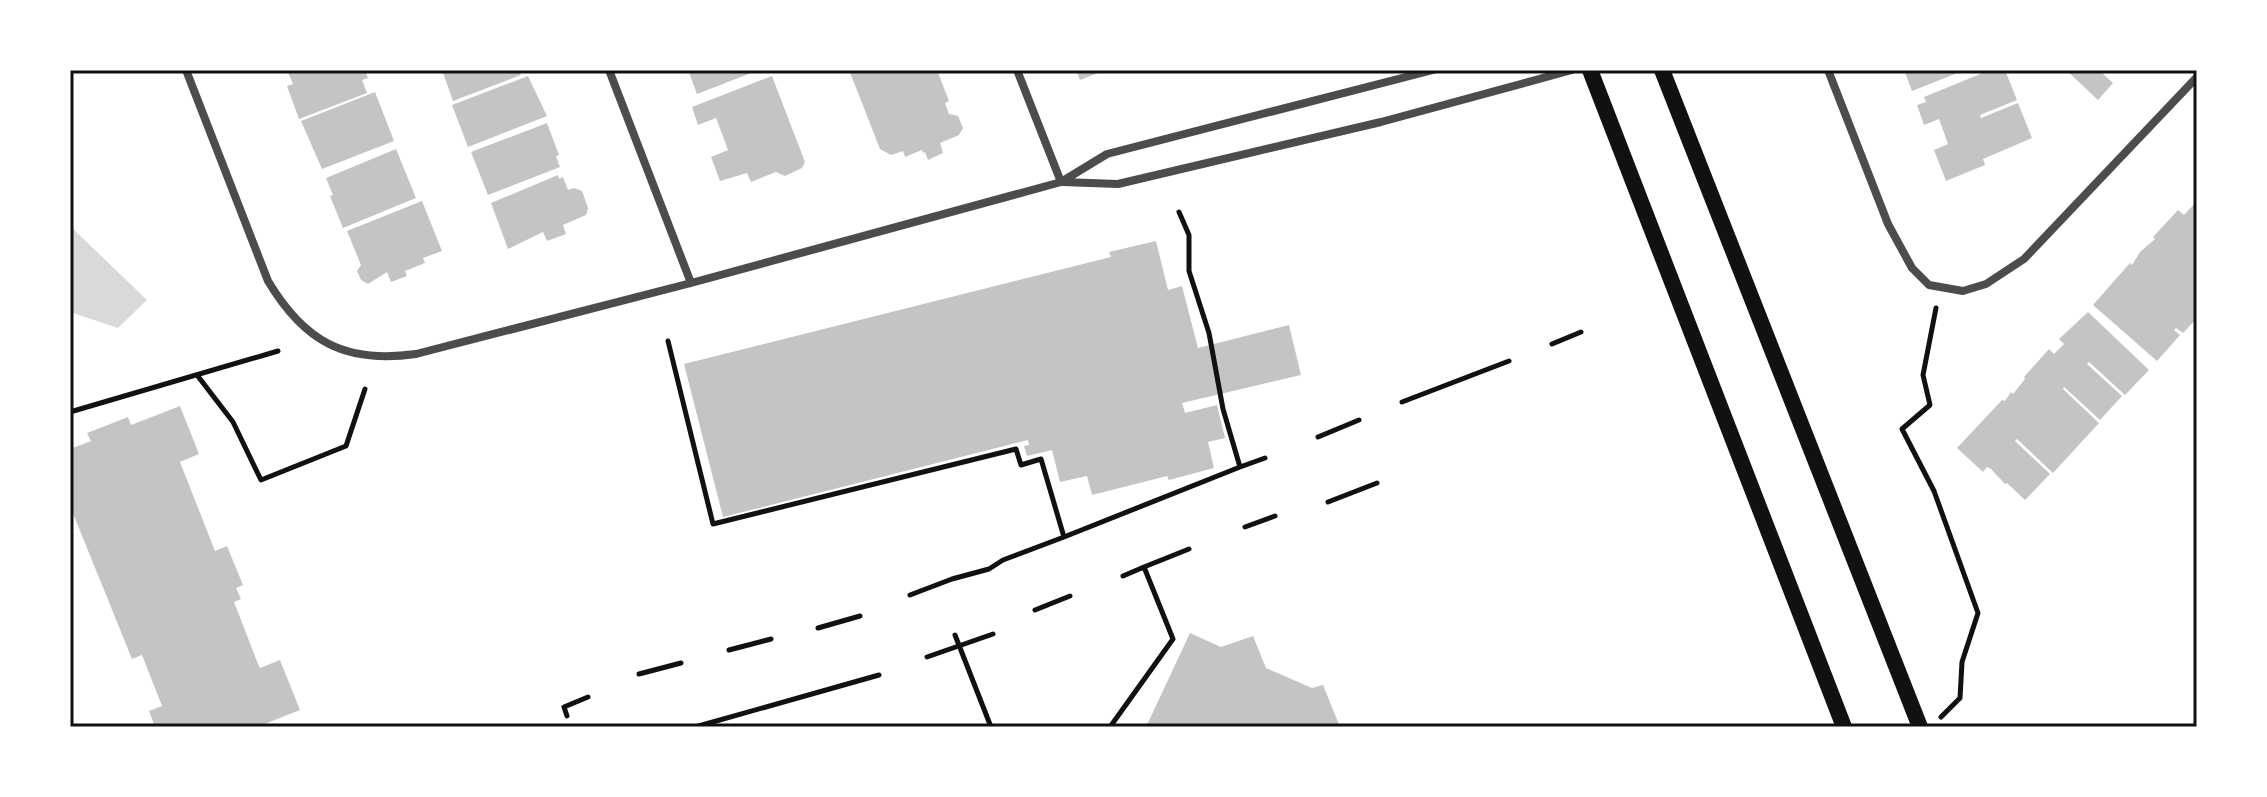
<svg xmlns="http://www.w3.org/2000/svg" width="2267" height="797" font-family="Manrope,sans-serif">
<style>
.water{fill:#d9d9d9}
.building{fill:#c4c4c4}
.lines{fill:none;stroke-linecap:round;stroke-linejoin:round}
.path{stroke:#111;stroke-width:5}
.minor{stroke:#4c4c4c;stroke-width:8}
.secondary{stroke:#111;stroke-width:16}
.neatline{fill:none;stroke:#111;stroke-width:3}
</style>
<rect width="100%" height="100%" fill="#fff"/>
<path class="water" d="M70,226L147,300L118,328L70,312Z"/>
<path class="building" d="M287,70H365L368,78L362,80L367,93L299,119L287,86L293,84Z
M442,70H519L521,75L453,101Z
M688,70H759L697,94Z
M849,70H937L949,101L945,103L949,114L958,116L963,128L959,135L940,143L943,153L928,160L925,152L923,153L922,150L905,157L903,151L891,155L880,149Z
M1076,70H1106L1080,80Z
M1904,70H1965L1912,91Z
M1990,70H2005L2017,100L1980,115L1981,118L2018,103L2032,138L1983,159L1985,165L1946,181L1934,150L1948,144L1939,119L1924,125L1917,105L1926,102L1924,97Z
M2066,70H2107L2103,74L2113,83L2098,100Z
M528,76L547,116L468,147L452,105Z
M772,76L805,162L802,168L785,176L776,172L751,182L747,173L720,181L711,157L728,150L716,118L698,125L692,107Z
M375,92L394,141L322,169L301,121Z
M547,123L559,155L556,156L560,167L488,195L471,152Z
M396,149L416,198L343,228L330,196L333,195L326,178Z
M558,175L559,179L563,177L568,190L574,188L582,191L588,208L586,215L563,225L566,234L547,241L543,232L508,249L491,203Z
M422,201L442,251L423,258L425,263L405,271L407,276L391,282L387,272L368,284L361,280L357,271L361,265L347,231Z
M2197,201V318L2183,333L2176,328L2174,330L2180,335L2157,361L2093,305L2130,263L2132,265L2140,252L2155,239L2153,237L2178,210L2184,215Z
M1156,241L1168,290L1182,286L1198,348L1289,325L1301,375L1182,403L1185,413L1217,405L1225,438L1208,442L1214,468L1169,480L1167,476L1092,495L1087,476L1060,482L1052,450L1027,456L1024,446L1029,445L1028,440L723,517L684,364L1111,257L1109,252Z
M2088,312L2149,370L2125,395L2089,362L2087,364L2122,396L2100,420L2064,387L2063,389L2099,423L2053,473L2017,439L2015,441L2050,474L2025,500L2007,483L2005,484L1991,469L1987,467L1983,472L1957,448L2002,400L2005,401L2011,392L2013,394L2025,379L2024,377L2049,349L2054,354L2064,344L2059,339Z
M180,406L199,454L180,462L215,551L227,546L243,585L236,588L241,599L234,602L258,664L260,668L280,660L300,710L257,727H155L149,711L162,706L142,655L132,659L70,506V449L91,441L87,433L128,417L131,425Z
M1190,633L1221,647L1253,636L1266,668L1312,688L1323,685L1340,727H1146Z"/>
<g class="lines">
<path class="path" d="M1936,308L1923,375L1930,405L1902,429L1934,491L1978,613L1962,662L1960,698L1941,717
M668,341L713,524L1016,449L1021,465L1041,459L1064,537L1003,560L989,569L952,579L910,595
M1552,344L1581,332
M197,375L233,422L261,480L346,446L365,389
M1402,402L1509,361
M70,412L278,351
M1318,437L1359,420
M1240,467L1265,458
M1328,502L1377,483
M1245,527L1275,516
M1064,537L1240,467L1223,409L1209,333L1189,271V235L1179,212
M1123,576L1144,567
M1035,610L1070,596
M818,628L860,616
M955,635L991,727
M729,650L771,639
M927,657L993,634
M639,674L681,663
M567,716L564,707L588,697
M695,727L879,675
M1110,727L1173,639L1144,567L1189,549"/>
<path class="minor" d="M186,70L268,281C304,341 344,364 416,354L691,283L1061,182L1107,154L1433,70
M609,70L691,283
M1017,70L1061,182
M1828,70L1888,224L1912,268L1929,285L1963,291L1986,284L2024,259L2197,77
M1062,182L1118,184L1381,122L1572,70"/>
<path class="secondary" d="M1590,70L1844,727
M1662,70L1920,727"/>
</g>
<rect width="2267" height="797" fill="none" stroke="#ffffff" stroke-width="144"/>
<rect x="72" y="72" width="2123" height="653" class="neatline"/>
</svg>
